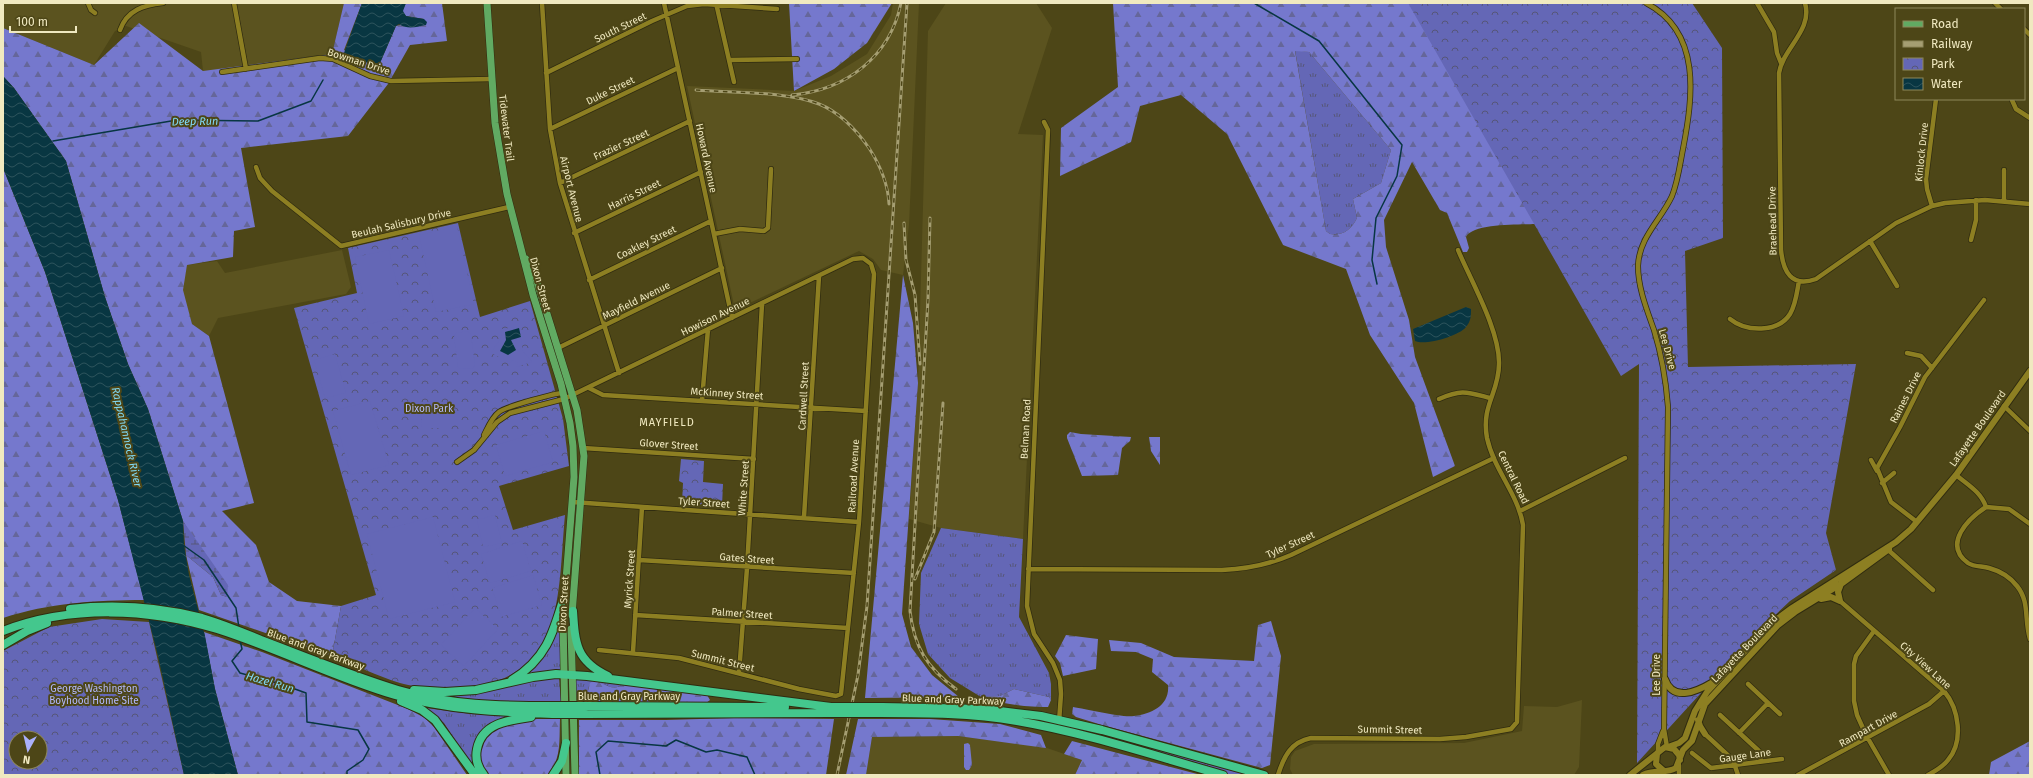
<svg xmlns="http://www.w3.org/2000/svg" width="2033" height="778" font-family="'Fira Sans',sans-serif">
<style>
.built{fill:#5b531f}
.grass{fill:url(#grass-tufts)}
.forest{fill:url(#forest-firs);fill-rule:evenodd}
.wetland{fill:url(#wetland-marsh)}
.park{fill:url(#park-crowns);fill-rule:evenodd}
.garden{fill:#6467b6}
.water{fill:url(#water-waves)}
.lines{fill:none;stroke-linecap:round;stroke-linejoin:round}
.stream{stroke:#083642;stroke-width:1.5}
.street-casing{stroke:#302c10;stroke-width:6}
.secondary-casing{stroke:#302c10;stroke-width:8}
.primary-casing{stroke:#302c10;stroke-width:8}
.highway-casing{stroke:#302c10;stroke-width:10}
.street{stroke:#8d7f22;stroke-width:4.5}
.secondary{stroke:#8d7f22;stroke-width:6}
.primary{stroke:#61aa62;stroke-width:7}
.highway{stroke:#44c78d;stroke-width:8}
.rail-casing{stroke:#a59e72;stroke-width:3}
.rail{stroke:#4d4617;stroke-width:1.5;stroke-dasharray:4.5;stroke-linecap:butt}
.highway-bridge-casing{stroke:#302c10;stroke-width:10;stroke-linecap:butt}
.highway-bridge{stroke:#44c78d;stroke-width:8}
.labels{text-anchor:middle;stroke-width:4;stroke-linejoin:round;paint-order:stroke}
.street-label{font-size:10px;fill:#f0e9c0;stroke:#4d4617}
.park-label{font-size:10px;fill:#b3b9fc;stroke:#4d4617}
.water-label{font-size:11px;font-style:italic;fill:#80daf6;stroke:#4d4617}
.neighbourhood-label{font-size:11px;letter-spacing:1px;fill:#f0e9c0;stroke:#4d4617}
</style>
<defs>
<pattern id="grass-tufts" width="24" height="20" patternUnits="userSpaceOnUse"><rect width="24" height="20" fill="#6467b6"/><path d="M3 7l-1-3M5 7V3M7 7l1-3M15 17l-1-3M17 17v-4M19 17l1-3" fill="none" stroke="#565678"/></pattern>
<pattern id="forest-firs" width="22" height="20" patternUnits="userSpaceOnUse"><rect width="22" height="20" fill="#7578cd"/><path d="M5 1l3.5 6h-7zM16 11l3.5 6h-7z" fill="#65669a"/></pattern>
<pattern id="wetland-marsh" width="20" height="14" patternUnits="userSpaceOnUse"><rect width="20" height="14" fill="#6467b6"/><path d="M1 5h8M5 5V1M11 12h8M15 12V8" fill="none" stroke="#565678"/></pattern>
<pattern id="park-crowns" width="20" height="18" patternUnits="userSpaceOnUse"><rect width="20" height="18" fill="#6467b6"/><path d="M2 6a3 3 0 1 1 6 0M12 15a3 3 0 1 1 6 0" fill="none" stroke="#565678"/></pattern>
<pattern id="water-waves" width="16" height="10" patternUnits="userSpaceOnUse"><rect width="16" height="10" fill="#083642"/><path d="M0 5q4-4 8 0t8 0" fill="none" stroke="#2c535c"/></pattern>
</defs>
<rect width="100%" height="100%" fill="#4d4617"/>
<path class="built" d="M3,3H344L332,54L314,68L203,71L201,52L126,26L115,31L94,65L3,28Z
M893,3H919L909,225L903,275L881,270L873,259L859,251L735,310L687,86L794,91L831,76L867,54L891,15Z
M946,3H1036L1052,28L1018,134L1043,135L1023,539L941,528L909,519L918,383L928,31Z
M342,250L351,287L346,294L218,318L209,336L192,324L182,290L187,265L217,261L225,273Z
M1582,700L1579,767L1574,775H1293L1290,769L1291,757L1295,751L1314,744L1464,743L1522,731L1524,706L1557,707Z
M958,736L1044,747L1082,760L1075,775H866L872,737Z"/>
<path class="grass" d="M1295,50L1309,52L1391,150L1381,183L1353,199L1357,218C1351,230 1343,236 1330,234L1326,231Z
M941,528L1023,539L1019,617L1049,673L1051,684V700L1049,697L1014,689L1000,696L981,697L950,678L928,654L919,624L921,573Z
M560,620L561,671L518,679C538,659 552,648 560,620Z
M559,678L561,702H491L436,696L532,679Z
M575,678L623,683C616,692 605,685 597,681L589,686L588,691L578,693V702H576Z
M426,708L471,714L508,716L482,775H478L444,723Z
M1095,734L1120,740L1133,742L1253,775H1232L1094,737Z"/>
<path class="forest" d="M344,3H362L344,50L361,61L380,63L396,26L424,19L406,16L402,11L406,3H442L447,41L410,45L388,84L348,136L241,148L255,227L234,231L233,257L187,265L183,290L192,324L209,336L254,503L222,511L256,545L269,582L297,601L341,606L332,656L199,610L186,555L213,577L221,595L227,597L183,521L148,409L128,364L105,297L66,161L14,88L3,76V28L94,65L139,23L203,71L332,54Z
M789,3H892L867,43L834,69L794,91Z
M1113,3H1632L1535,224C1520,225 1473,223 1466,237L1469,248L1467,252H1463L1447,213L1440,210L1412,162L1384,220L1386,247L1409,320L1415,357L1455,466L1433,477L1414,403L1370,335L1346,269L1283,245L1227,134L1181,95L1140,106L1131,142L1060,176L1061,128L1118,87ZM1295,51L1309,52L1391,150L1381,183L1353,199L1357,218C1351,230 1343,236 1330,234L1326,231Z
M3,168L45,272L118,500L144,600C95,600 49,603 3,618Z
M903,275L913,323L918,383L902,614L911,647L932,675L959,697L865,698Z
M1070,432L1081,434L1131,437L1130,441L1122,448L1118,475L1082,476L1067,438V435Z
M1149,437H1160V465L1151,451Z
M1271,621L1281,656L1270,765L1262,768L1102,725L1076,717L1072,714L1073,707C1087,709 1122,718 1134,716C1152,714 1170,705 1168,685L1152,672L1153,659L1136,652L1111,651L1109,640L1141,643L1174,657L1254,661L1258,625Z
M204,632L262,652L408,709L425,718L434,727L467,775H238L215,689Z
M1066,635L1098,639L1096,669L1063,676L1060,663L1055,656Z
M593,681C603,681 614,694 623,683L707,695L710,700L706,703L578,702L579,691H588L590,683Z
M1014,689L1049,697L1051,700L1048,707C1027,707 1001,704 981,697L1000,696Z
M734,718L834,719L826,775H579V720H666Z
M537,719H560C559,739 562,760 547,775H489L486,773L478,750L492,729L522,721Z
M858,719H930L1000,724L1041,735L1046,748L958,736L872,737L866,775H846Z
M1072,741L1201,775H1075L1082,760L1064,754Z
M2030,741V775H1989L1991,762Z
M968,743L970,745L972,765L969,770H966L964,767V744Z"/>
<path class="wetland" d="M183,521L228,585L227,597L221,595L213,577L186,555Z"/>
<path class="park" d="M1408,3H1692L1722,48L1723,238L1685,251L1688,367L1856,364L1826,533L1836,570L1790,601L1753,636L1637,763L1639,364L1621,376Z
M458,223L480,317L530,301L563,419L569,466L499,486L513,530L565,515C561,555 562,604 545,641C536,660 516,674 497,681C476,689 421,690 400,683C377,676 355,665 332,656L341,606L376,595L294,308L357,293L348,248Z
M681,459L704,461L703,482L723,484L722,506L682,503L683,483L679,481Z
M102,619L149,622L184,775H3V651L49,627ZM16,738H40V762H16Z"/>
<path class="garden" d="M457,226L474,304L436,312L419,235Z
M389,250L404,316L369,324L355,257Z
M519,327L523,351L532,362L516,367L518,363L512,360L509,365L507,361L491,353L502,336L501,329Z
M468,331L471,335L475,365L473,368L460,369L458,367L454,336L456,333Z
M335,354L346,393L325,398L314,360Z
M370,401L389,465L351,475L333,411Z
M421,410H451V428H422Z
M544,431L553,462L505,476L496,445Z
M495,515L502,543L483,547L477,520Z
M433,517L455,602L389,619L367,534Z
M522,541L531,571L490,583L481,554Z
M533,575L542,605L501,617L492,588Z
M475,608L498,629L464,666L441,645Z"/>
<path class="water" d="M362,3H406L403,11L406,16L424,19L427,22L426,25C416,27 408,30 399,24L396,26L380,63L375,66L344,53Z
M3,76L14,88L66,161L105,297L128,364L148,409L183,521L184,545L189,575L205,636L215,689L238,775H184L158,656L118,500L45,272L3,168Z
M1466,307L1471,309C1471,316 1471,321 1466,327C1459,336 1425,346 1415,341L1413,329Z
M519,328L521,337L511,340L516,350L508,355L500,351L506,340L505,332Z"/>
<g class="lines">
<path class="stream" d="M1254,3L1319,41L1402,145L1397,176L1376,218L1372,260L1377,284
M53,141L177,120L258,121L311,101L323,80
M183,545L204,560L236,608L239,628
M240,640L242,649L232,661L240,673L281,684L306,693L307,722L358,730L369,749L363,760L347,771V775
M600,775L596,752L608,741L666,746L676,740L706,752L717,750L747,757L755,775"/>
<g class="street-casing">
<path id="street" d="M88,3L91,10L95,13
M234,3L246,69
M542,3L550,129L560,183L619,373
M664,3L732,318
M716,3L734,82
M1646,3C1702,32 1693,97 1683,149C1680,164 1678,181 1672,196C1661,220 1639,237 1638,266C1638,288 1647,310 1654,330C1662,356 1666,381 1668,407L1664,729L1667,747
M1757,3L1774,32L1777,53L1781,63
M1805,3C1813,30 1783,48 1779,73L1781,250C1783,271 1791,288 1816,279L1896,223L1932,206L1945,203L1985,200L2030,204
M1995,3L2001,9
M2024,29L2030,35
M120,30C127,10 144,5 163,3
M730,60L797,59
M222,72L320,58L333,59L370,76L391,81L491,79
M546,73L652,21L687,6L704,4L777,9
M2012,100L2016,109L2030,118
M1044,122L1048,130L1027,606L1034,634L1053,663L1060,680L1061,694L1059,722
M550,129L678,68
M256,167L260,178L272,191L341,246L509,207
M560,183L690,121
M2004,201V170
M1932,206L1927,189L1926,179L1936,99
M574,233L701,172
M714,234L740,229L764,231L768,228L771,169
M1971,240L1976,220V200
M1870,241L1897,286
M589,280L711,221
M1730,319C1746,332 1778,333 1790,314C1796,304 1797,291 1799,281
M558,348L722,268
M1907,353L1921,356L1932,368
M589,388L603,395L866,411
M1439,399C1462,389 1467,392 1490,398
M702,400L708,329
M2004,406L2030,431
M484,435C488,427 492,417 499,412C505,407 558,392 564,393
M583,448L754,459
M1871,460L1877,471
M457,462L474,450L497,422L510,413L564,399L853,259L863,258L871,264L874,274L859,522L841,694L836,696L799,689L679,658L599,650
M1956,475C1968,485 1981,492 1986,507
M1882,483L1894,473
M572,502L859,522
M1986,507C1969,518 1942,544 1968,563C1974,567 1982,566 1989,568C2000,571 2010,577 2017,586C2030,602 2024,620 2030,639
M1986,507L2009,509L2030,524
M1520,511L1625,458
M804,517L819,276
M1917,522L1891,502L1877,468L1900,427L1925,377L1984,300
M1886,548L1933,590
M639,560L854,573
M1028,569L1222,570C1247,569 1268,565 1291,555L1494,458
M1840,601L1944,691C1959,709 1964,741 1948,760C1943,767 1935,771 1928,775
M635,615L848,628
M1874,631L1856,656L1854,664V701L1857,715L1866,735L1889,775
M633,652L642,507
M739,673L747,568L762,304
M1748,684L1780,714
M1720,715L1759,751L1761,761
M1739,733L1768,703
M1705,734L1733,760L1738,775
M1658,751V744L1663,731
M1692,753L1711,768L1782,759
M1679,765V775
M1278,775C1284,756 1291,742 1311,738L1440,739L1466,737L1511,729L1517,722L1523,525C1518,494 1494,470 1487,438C1481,405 1499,393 1499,364C1500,331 1471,281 1458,250
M1798,775L1929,704L1944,691"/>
</g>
<g class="secondary-casing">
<path id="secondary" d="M1821,599L1831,597L1840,601
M1840,601L1838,592L1841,584
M1665,679C1673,703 1698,691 1713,682
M1698,720L1700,726L1705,734
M1668,747L1679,743L1685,738L1695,711L1707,692L1769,625L1792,608L1896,542L1911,529L1956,475L2030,371
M1657,754L1656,764L1664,771
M1630,775L1665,747L1674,749L1679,755L1680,760
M1643,775C1654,769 1666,774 1676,768L1683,750L1692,741L1705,704L1778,625L1795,612L1841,584L1889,549"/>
</g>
<g class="primary-casing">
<path id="primary" d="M487,3L495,123L507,194L533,295L561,384L570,423L573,446L574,477L563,618L566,775
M526,259L534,272L577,410L584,456L572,615
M571,629L575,775"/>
</g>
<g class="highway-casing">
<path id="highway" d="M70,609C114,604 159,607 202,618C222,624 242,632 261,640C306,657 352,676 398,690C449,705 500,706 553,706
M573,611C575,643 576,661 608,676
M3,631C70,605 149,608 217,629C277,648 334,677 395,695C447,710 500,712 553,714
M3,645L27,631L47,623
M512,680C546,659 553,634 564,597
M414,690L445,692L476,690L533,677L556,674L587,676L831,707
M401,701L422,710L435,720L475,775
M585,706L785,707
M882,707L984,709L1041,716L1102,730L1264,775
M880,713C926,713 971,713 1017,721C1087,733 1155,756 1223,775
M585,714L830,713
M484,775C478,768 475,759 477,749C482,723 509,720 531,717
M553,775L562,761L566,743"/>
</g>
<use href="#street" class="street"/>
<use href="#secondary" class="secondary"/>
<use href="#primary" class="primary"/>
<use href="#highway" class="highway"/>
<g class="rail-casing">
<path id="rail" d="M696,90C732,93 786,91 819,104C839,112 857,131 869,148C880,165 888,184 889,204
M792,95C846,90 890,57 901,3
M930,218L928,299L910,611C914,647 927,668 956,689
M904,223L906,260L915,295L920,364
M915,579L934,532L943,403
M837,775L858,675L867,606L907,3"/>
</g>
<use href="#rail" class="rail"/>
<g class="highway-bridge-casing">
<path id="highway-bridge" d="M553,706H585
M831,707H882
M830,713H880
M553,714H585"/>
</g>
<use href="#highway-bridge" class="highway-bridge"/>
</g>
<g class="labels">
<g class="street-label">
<text transform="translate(620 27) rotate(-26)" y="4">South Street</text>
<text transform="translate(359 61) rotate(18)" y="4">Bowman Drive</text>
<text transform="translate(610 90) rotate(-26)" y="4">Duke Street</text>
<text transform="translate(507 128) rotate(83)" y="4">Tidewater Trail</text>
<text transform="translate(621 144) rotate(-25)" y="4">Frazier Street</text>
<text transform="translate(1921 152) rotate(-84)" y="4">Kinlock Drive</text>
<text transform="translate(707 158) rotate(78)" y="4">Howard Avenue</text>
<text transform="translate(572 189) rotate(76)" y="4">Airport Avenue</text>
<text transform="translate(634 194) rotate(-26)" y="4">Harris Street</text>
<text transform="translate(1772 221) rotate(-91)" y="4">Braehead Drive</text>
<text transform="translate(401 223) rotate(-13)" y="4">Beulah Salisbury Drive</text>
<text transform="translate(646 242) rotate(-26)" y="4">Coakley Street</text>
<text transform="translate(541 284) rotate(75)" y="4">Dixon Street</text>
<text transform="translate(636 300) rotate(-26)" y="4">Mayfield Avenue</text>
<text transform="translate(715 316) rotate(-26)" y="4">Howison Avenue</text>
<text transform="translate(1668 349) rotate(75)" y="4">Lee Drive</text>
<text transform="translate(727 393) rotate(4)" y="4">McKinney Street</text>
<text transform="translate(803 396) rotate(-87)" y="4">Cardwell Street</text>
<text transform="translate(1905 397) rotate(-63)" y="4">Raines Drive</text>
<text transform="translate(1977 428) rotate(-55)" y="4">Lafayette Boulevard</text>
<text transform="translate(1025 429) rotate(-87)" y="4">Belman Road</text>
<text transform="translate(669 444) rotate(4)" y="4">Glover Street</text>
<text transform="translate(853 476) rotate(-87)" y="4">Railroad Avenue</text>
<text transform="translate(1514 477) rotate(64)" y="4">Central Road</text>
<text transform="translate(743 488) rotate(-86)" y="4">White Street</text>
<text transform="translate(704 502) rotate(4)" y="4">Tyler Street</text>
<text transform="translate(1290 544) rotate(-24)" y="4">Tyler Street</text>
<text transform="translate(747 558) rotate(4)" y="4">Gates Street</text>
<text transform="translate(629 579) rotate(-86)" y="4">Myrick Street</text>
<text transform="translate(563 604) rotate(-87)" y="4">Dixon Street</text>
<text transform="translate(742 613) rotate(4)" y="4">Palmer Street</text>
<text transform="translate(1744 648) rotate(-46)" y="4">Lafayette Boulevard</text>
<text transform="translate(316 649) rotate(20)" y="4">Blue and Gray Parkway</text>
<text transform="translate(723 660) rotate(14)" y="4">Summit Street</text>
<text transform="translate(1926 665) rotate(42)" y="4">City View Lane</text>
<text transform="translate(1656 675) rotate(-90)" y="4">Lee Drive</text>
<text x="629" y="700">Blue and Gray Parkway</text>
<text transform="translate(953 699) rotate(2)" y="4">Blue and Gray Parkway</text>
<text transform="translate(1868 728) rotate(-29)" y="4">Rampart Drive</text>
<text transform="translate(1390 729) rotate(1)" y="4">Summit Street</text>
<text transform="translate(1745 755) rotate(-8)" y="4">Gauge Lane</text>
</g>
<g class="park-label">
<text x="429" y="412">Dixon Park</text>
<text x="94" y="692">George Washington<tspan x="94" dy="12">Boyhood Home Site</tspan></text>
</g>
<g class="water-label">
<text transform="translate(195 121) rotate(-1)" y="4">Deep Run</text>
<text transform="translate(127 437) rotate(77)" y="4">Rappahannock River</text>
<text transform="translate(270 682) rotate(16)" y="4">Hazel Run</text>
</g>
<g class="neighbourhood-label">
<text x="667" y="426">MAYFIELD</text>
</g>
</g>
<rect width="2033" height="778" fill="none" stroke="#f0e9c0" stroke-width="8"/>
<rect x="1895" y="8" width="130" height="92" fill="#4d4617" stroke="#8e875b"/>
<rect x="1903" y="21" width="20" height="6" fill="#61aa62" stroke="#8e875b"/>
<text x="1931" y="28" font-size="12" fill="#f0e9c0">Road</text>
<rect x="1903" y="41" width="20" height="6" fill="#a59e72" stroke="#8e875b"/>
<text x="1931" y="48" font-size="12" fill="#f0e9c0">Railway</text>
<rect x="1903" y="58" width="20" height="12" fill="url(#park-crowns)" stroke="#8e875b"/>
<text x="1931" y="68" font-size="12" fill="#f0e9c0">Park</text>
<rect x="1903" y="78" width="20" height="12" fill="url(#water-waves)" stroke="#8e875b"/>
<text x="1931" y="88" font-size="12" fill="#f0e9c0">Water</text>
<g transform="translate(28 750) rotate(188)"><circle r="19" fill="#4d4617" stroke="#8e875b"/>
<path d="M0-3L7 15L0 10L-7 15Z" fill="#aab0fb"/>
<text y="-6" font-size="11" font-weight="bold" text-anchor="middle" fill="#f0e9c0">N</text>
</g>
<path d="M10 26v6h66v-6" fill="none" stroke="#f0e9c0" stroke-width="2"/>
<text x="16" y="26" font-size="12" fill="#f0e9c0" stroke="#4d4617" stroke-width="3" paint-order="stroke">100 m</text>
</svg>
